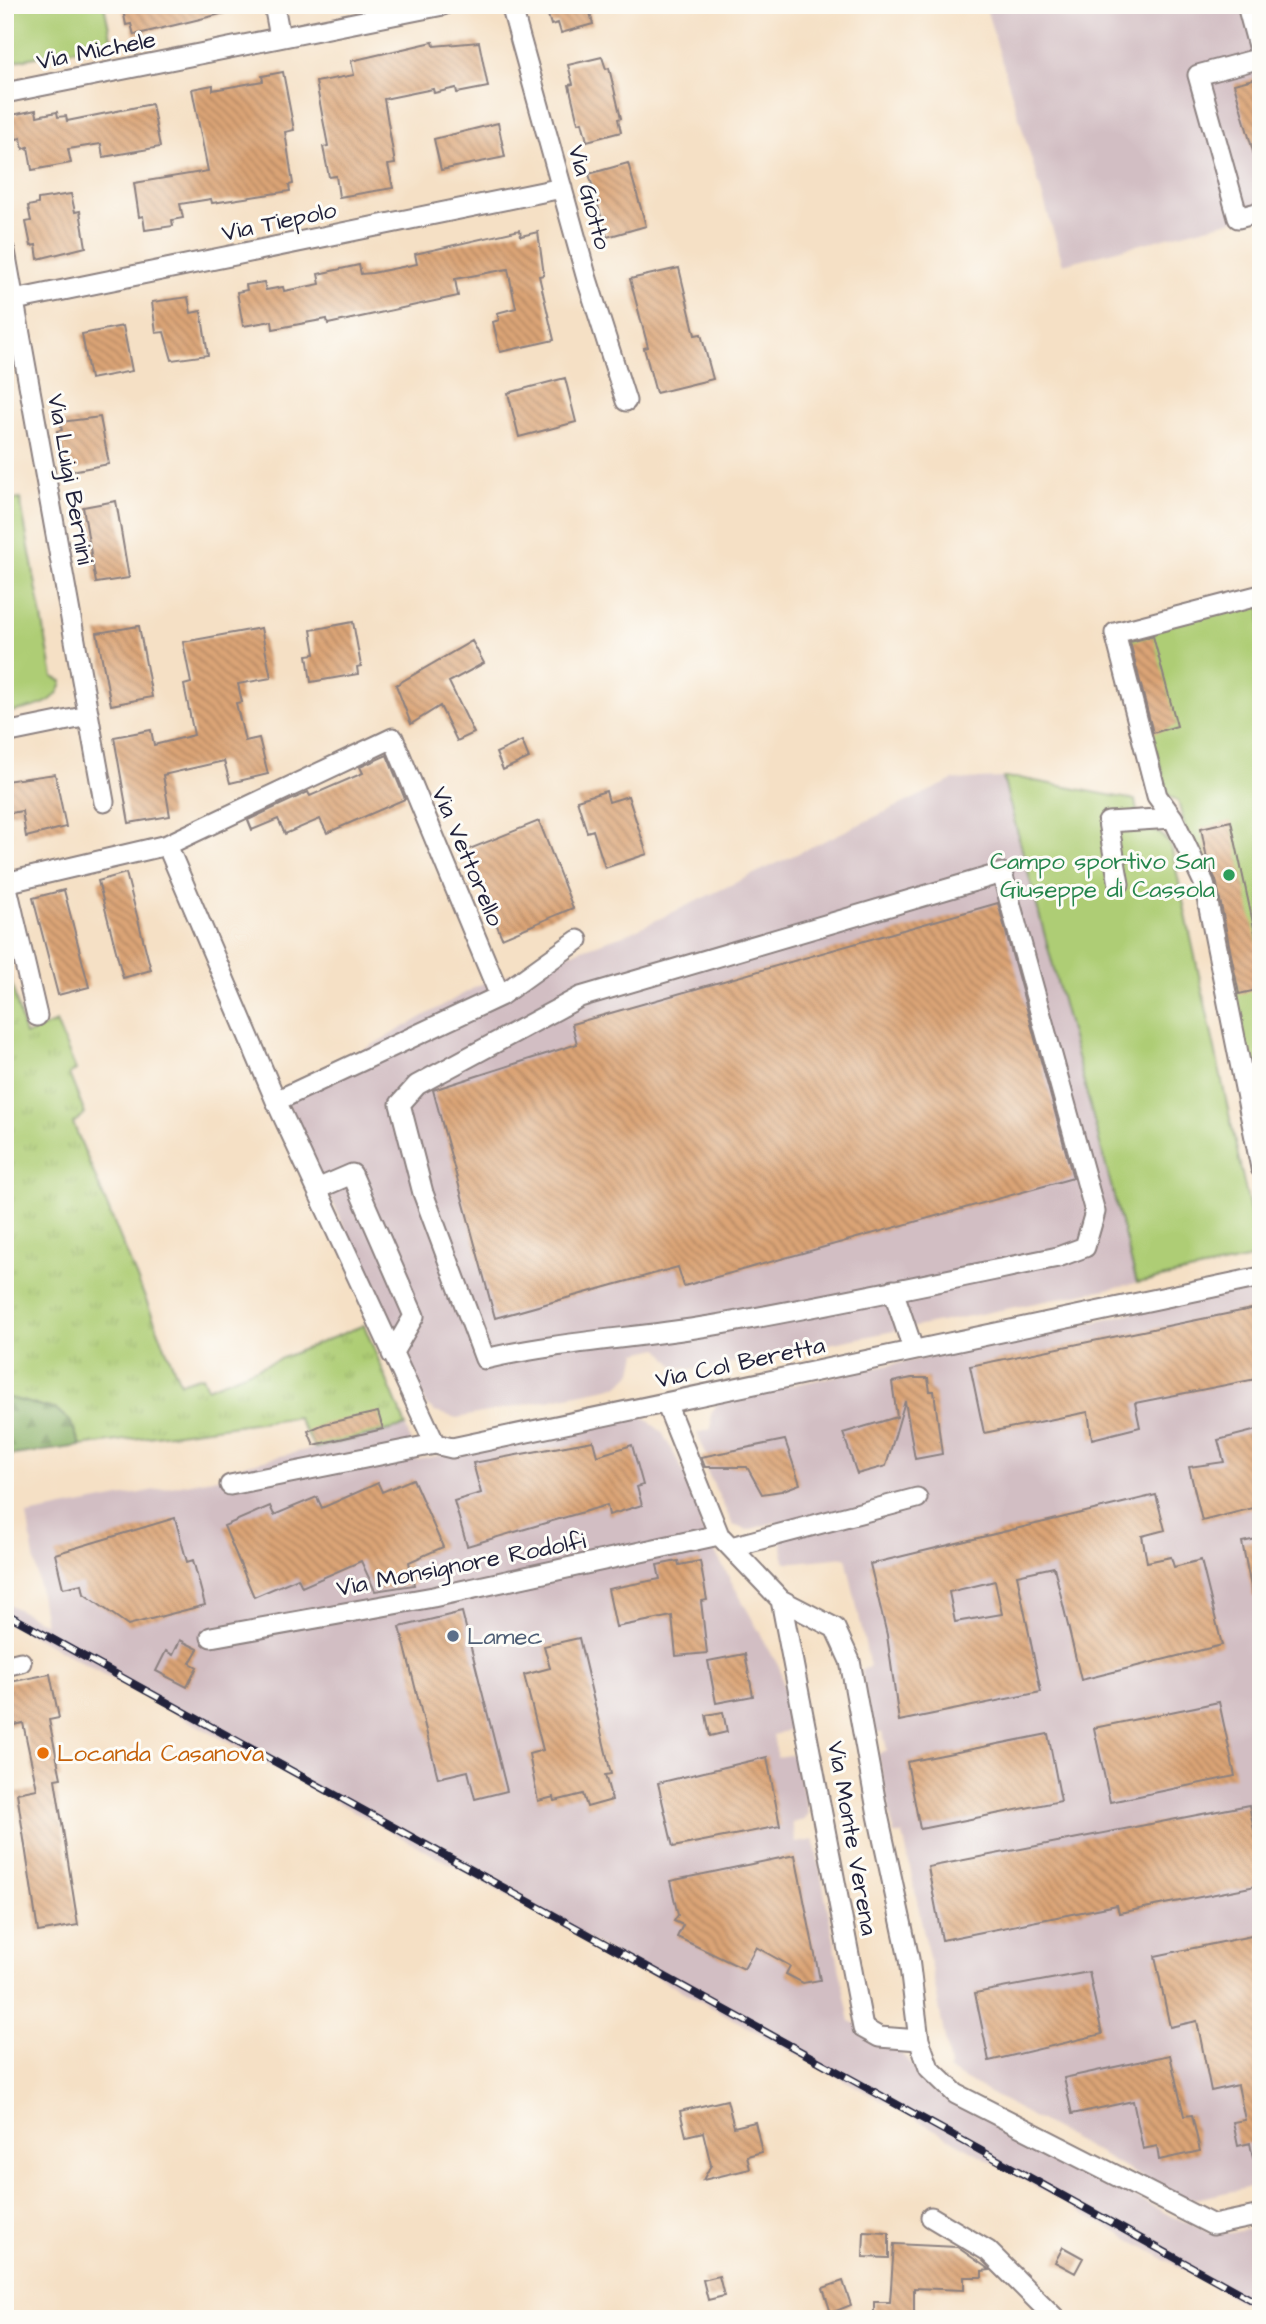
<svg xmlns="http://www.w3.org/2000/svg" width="1266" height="2324" font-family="'Architects Daughter',sans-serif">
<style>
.industrial{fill:#d2bec3}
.grass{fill:url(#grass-tufts);stroke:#687858;stroke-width:2}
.forest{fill:url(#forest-firs);stroke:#566950;stroke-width:2}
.green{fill:#aecd74;stroke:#687858;stroke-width:2}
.building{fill:url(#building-back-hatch);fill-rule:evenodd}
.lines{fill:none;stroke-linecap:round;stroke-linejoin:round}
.minor-casing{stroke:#8c8180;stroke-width:23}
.minor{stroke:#fff;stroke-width:19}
.rail-casing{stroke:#22223b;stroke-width:8}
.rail{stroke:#fdfcf7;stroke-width:5;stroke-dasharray:16;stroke-linecap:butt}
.leisure-dot{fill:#2e9e5b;stroke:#fdfcf7;stroke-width:2.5}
.service-dot{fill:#5c6f8a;stroke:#fdfcf7;stroke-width:2.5}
.food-dot{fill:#e8710a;stroke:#fdfcf7;stroke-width:2.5}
.labels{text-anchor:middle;stroke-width:6;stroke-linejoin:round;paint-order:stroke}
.street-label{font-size:24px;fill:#22223b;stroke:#fdfcf7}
.leisure-label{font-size:24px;fill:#27864d;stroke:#fdfcf7;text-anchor:end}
.service-label{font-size:24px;fill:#4e5e75;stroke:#fdfcf7;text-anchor:start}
.food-label{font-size:24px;fill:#c56008;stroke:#fdfcf7;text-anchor:start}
</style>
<defs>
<pattern id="grass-tufts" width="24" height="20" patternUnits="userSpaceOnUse" patternTransform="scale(1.75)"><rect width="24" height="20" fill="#aecd74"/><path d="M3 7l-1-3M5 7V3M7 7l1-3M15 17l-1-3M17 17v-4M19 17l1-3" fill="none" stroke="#95b065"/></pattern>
<pattern id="forest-firs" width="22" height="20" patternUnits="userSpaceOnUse" patternTransform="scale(1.75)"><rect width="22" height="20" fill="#8ab066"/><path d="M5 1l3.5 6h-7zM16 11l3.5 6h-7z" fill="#708f55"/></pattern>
<pattern id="building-back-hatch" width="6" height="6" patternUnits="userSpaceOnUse" patternTransform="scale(1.75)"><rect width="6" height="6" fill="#dba476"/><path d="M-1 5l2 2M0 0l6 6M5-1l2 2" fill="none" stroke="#b18562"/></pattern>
</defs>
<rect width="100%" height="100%" fill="#fdfcf7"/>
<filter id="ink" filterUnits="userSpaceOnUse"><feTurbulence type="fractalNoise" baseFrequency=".0143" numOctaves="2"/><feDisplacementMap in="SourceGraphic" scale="14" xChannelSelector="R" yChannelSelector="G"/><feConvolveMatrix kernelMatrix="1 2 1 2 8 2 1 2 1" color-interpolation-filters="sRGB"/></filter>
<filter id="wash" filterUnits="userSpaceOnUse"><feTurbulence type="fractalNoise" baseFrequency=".00686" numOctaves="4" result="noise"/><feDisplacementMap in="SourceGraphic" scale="28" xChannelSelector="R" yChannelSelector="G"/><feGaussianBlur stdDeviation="1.57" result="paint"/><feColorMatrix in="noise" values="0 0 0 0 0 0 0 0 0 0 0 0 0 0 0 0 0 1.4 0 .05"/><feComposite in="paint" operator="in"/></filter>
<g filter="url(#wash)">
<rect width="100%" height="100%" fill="#f5e0c5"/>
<path class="industrial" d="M985,5H1113L1117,16L1137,5H1261V213L1063,264Z
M1003,778L1137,1283L698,1370L675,1367L659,1348L637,1353L633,1372L619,1385L608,1388L457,1418L435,1412L427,1406L283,1095L483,983L629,933L953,780Z
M1261,1284V2185L1195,2199L1179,2198L948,2070L950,2067L937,1996L903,1834H894L878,1754L887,1750L883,1732H873L861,1670L870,1667L846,1557L785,1563L777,1522L747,1530L733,1525L702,1461L708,1459L697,1433L711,1429V1414L719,1400L1084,1325L1182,1300L1184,1304L1205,1300V1296Z
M641,1415L662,1432L679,1463L704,1514L700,1525L780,1669L791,1729L773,1735L777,1757L795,1754L808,1813L804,1820L792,1823L796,1843L814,1840L850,2021L885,2038L924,2076L965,2106L1171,2216L1210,2232L1230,2233L1261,2226V2313L921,2122L5,1620V1602L45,1624L27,1515L222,1477L227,1469L406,1426L416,1460Z"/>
<path class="grass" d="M5,957L25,1035L56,1022L76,1070L69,1074L85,1114L73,1123L180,1383L202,1376L207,1388L364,1325L406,1426L315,1448L297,1417L81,1446L70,1421L57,1410L5,1397Z"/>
<path class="forest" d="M5,1397L57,1410L70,1421L81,1446L5,1456Z"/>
<path class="green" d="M5,5H104L112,42L5,63Z
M20,499L53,677L62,681C59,707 25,709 5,713V501Z
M1261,592V1162L1233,1014L1178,801L1169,796L1121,628Z
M1003,778H1019L1135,800L1140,830C1158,829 1164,834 1172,850L1258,1248L1256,1258L1137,1283Z"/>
<g id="blocks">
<path class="building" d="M122,5H224L225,13L134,35L131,24L126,25Z
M545,5H588L593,24L561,33L558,23L551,25Z
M433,42L434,46L479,42L488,87L457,93L456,88L434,93L433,89L384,99L395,164L388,165L393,188L339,197L336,176L329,177L323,147L328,146L316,82L354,75L351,61Z
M602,57L606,69L609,68L621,118L618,119L621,132L587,141L582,122L578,123L569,85L573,84L568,65Z
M283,72L294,130L285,132L293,184L289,185L290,191L212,203L211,199L180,204L183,218L172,220L173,226L145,230L143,216L139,217L134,183L208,171L192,89L213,85V90L263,81L262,76Z
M1261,77V162H1256L1234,84Z
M152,104L160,147L103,157L101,144L68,149L71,163L32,170L28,147L23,149L21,138L16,139L12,115L36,110L37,116L57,112L58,117L66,116L67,121Z
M498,123L505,157L441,170L434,139Z
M628,163L646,226L607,237L589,174Z
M71,194L75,212L80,211L86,247L38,259L36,245L31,246L26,222L31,221L28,206L38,204V199Z
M520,230L521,236L538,232L544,275L539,276L554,340L500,352L493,322L499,320L497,313L516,308L508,269L455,279L458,296L328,324L327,319L273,329L272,321L243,326L237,292L247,290L246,285L264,282L266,290L283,287L284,291L320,284L318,274L359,265L361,274L372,273L417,264L415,254Z
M679,268L695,335L701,334L713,379L656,393L644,348L648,347L630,279Z
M188,297L191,313L201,311L208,355L172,360L164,332L156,333L152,302Z
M123,326L132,371L90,379L82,334Z
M565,378L576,422L519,437L508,393Z
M100,417L109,464L66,472L57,431L62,430L60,422Z
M116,501L129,578L96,583L83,507Z
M353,622L361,666L357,667L358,674L311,682L307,655L315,654L311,630Z
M139,626L152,697L111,705L97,633Z
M261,628L271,678L238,684L242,702L236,703L245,741L259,738L268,774L230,783L224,761L163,775L170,816L129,823L114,737L151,730L154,745L194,735L184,685L191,683L183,642Z
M1153,636L1177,726L1153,733L1130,642Z
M472,641L484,663L449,682L474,733L457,741L440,706L411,724L396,685Z
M522,741L529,758L503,770L496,753Z
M387,755L405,799L327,833L320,819L285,834L278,819L252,830L248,820L308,792L310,796L363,773L360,767Z
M55,774L66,827L26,837L22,811L5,814V781Z
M606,791L609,802L628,796L647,854L605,868L593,830L587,832L577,800Z
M539,821L573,908L502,938L467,850Z
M1231,821L1261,960V989L1239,994L1216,880L1208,864L1201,828Z
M126,873L151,970L123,978L98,881Z
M64,890L89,987L58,995L33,898Z
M998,903L1073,1178L684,1286L678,1267L495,1318L433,1090L577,1044L572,1024Z
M1261,1307V1378L1135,1403L1140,1427L1092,1439L1088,1412L984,1433L970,1366Z
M912,1378H928L930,1391H934L942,1454L915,1459L905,1401L886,1466L857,1474L843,1433L897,1417L892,1382Z
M378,1412L383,1429L314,1445L308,1431L324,1424Z
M1261,1429V1506L1202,1521L1189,1467L1224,1462L1218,1440Z
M785,1440L800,1484L781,1491L762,1494L747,1467H705L701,1457Z
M593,1441L597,1456L632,1445L643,1485L637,1487L642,1505L609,1515L607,1505L467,1546L454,1501L481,1493L473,1463Z
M413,1479L443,1547L409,1562L414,1585L375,1591L361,1561L302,1587L298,1578L254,1597L224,1526L270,1506L274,1515L317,1497L322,1508L378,1483L382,1492Z
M1156,1495L1165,1530L1142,1536L1147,1562L1171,1557L1174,1567L1201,1560L1222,1645L1081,1680L1054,1567L1017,1575L1041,1692L899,1721L887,1635L870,1564ZM995,1581L1002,1614L955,1622L949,1592Z
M175,1518L187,1562L193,1560L205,1605L128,1625L84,1594L82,1584L63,1588L55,1554Z
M1261,1538V1596L1253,1597L1242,1542Z
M678,1561L679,1565L700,1561L707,1600L701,1601L707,1653L676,1656L672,1616L616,1627L608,1589L660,1579L657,1565Z
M462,1612L507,1791L475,1799L468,1771L438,1778L400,1627Z
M579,1638L611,1774L605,1775L612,1800L587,1807L583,1794L555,1801L554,1797L538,1801L529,1754L543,1750L524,1675L550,1668L544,1646Z
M180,1640L198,1649L190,1663L197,1667L187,1687L156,1671L166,1651L173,1655Z
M745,1654L753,1696L716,1703L708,1661Z
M50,1674L59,1718L49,1720L61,1778L55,1779L78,1925L38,1932L17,1793L37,1789L23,1723L5,1727V1683Z
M1219,1702L1235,1776L1110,1802L1094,1728Z
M723,1712L727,1732L710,1736L706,1715Z
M1048,1734L1061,1801L920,1829L907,1762Z
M767,1757L780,1826L673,1847L658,1783Z
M1249,1805L1261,1865V1885L1119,1913L1117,1905L942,1940L928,1867Z
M795,1855L820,1980L803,1983L786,1974L790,1966L756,1947L744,1969L677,1937L683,1925L674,1921L678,1915L670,1881Z
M1261,1934V2157L1253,2158L1250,2143L1238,2146L1233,2122L1245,2120L1238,2085L1211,2091L1197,2021L1170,2027L1155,1956Z
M1089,1972L1102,2034L989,2061L975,1993Z
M1170,2055L1184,2116L1192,2115L1200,2151L1159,2160L1157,2146L1143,2149L1133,2101L1072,2114L1064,2078Z
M727,2100L734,2127L755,2122L762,2152L747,2156L750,2169L703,2180L711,2165L703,2132L686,2136L680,2111Z
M864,2232L889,2233V2258L863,2257Z
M894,2244L957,2247L990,2270L982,2271V2277H964V2290L914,2288V2319H874V2302H890Z
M1063,2247L1083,2258L1075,2273L1055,2262Z
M719,2276L724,2296L708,2300L703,2280Z
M843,2281L851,2305L831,2313L823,2288Z"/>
</g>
</g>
<g filter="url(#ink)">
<use href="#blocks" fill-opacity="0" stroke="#8c8180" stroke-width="2"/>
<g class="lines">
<g class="minor-casing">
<path id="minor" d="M274,5L280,37
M511,5L587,279L626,401
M1247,5L1261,57
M1261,58L1198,75L1238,218L1261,212
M5,93L443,5
M5,251L104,802
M5,302L562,188
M1261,595L1115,633L1157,796L1173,818L1204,883L1261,1168
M5,733L88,716
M167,845L276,1101L435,1444
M1002,873L1095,1212L1085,1247L1058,1257C946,1280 834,1304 721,1324C643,1338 561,1341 485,1359L423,1193L400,1104L417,1085L580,997Z
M5,883L167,845L393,738L500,996
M6,883L37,1016
M1119,884L1108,822L1173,818
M276,1101L500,996L578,940
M317,1189L352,1174L414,1316L392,1354
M893,1290L913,1349
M666,1403L719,1535L781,1600L835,1628L850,1661L878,1815L909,1959L919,2040L929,2068L956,2094L1213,2225L1261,2215
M230,1485L435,1444L452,1448L1261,1277
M731,1547L917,1498
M781,1600L863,2028L879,2037L919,2040
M211,1637L433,1597L719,1535
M5,1666L21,1662
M931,2217L988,2251L1056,2319"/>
</g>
<use href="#minor" class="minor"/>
<g class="rail-casing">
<path id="rail" d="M5,1613L1261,2305"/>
</g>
<use href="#rail" class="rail"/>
</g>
</g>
<circle class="leisure-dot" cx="1229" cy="875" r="7"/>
<circle class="service-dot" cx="453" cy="1636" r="7"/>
<circle class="food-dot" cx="43" cy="1753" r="7"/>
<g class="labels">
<g class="street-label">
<text transform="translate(96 50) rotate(-11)" y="8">Via Michele</text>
<text transform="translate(590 197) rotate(75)" y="8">Via Giotto</text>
<text transform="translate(279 221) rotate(-12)" y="8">Via Tiepolo</text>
<text transform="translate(71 479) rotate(80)" y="8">Via Luigi Bernini</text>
<text transform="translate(468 856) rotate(67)" y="8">Via Vettorello</text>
<text transform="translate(740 1362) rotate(-12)" y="8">Via Col Beretta</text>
<text transform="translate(461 1564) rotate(-11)" y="8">Via Monsignore Rodolfi</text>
<text transform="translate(853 1838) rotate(80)" y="8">Via Monte Verena</text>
</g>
<g class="leisure-label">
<text x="1215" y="869">Campo sportivo San<tspan x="1215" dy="28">Giuseppe di Cassola</tspan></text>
</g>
<g class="service-label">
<text x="467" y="1644">Lamec</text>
</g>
<g class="food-label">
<text x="57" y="1761">Locanda Casanova</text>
</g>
</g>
<rect width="1266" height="2324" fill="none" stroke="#fdfcf7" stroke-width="28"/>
</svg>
